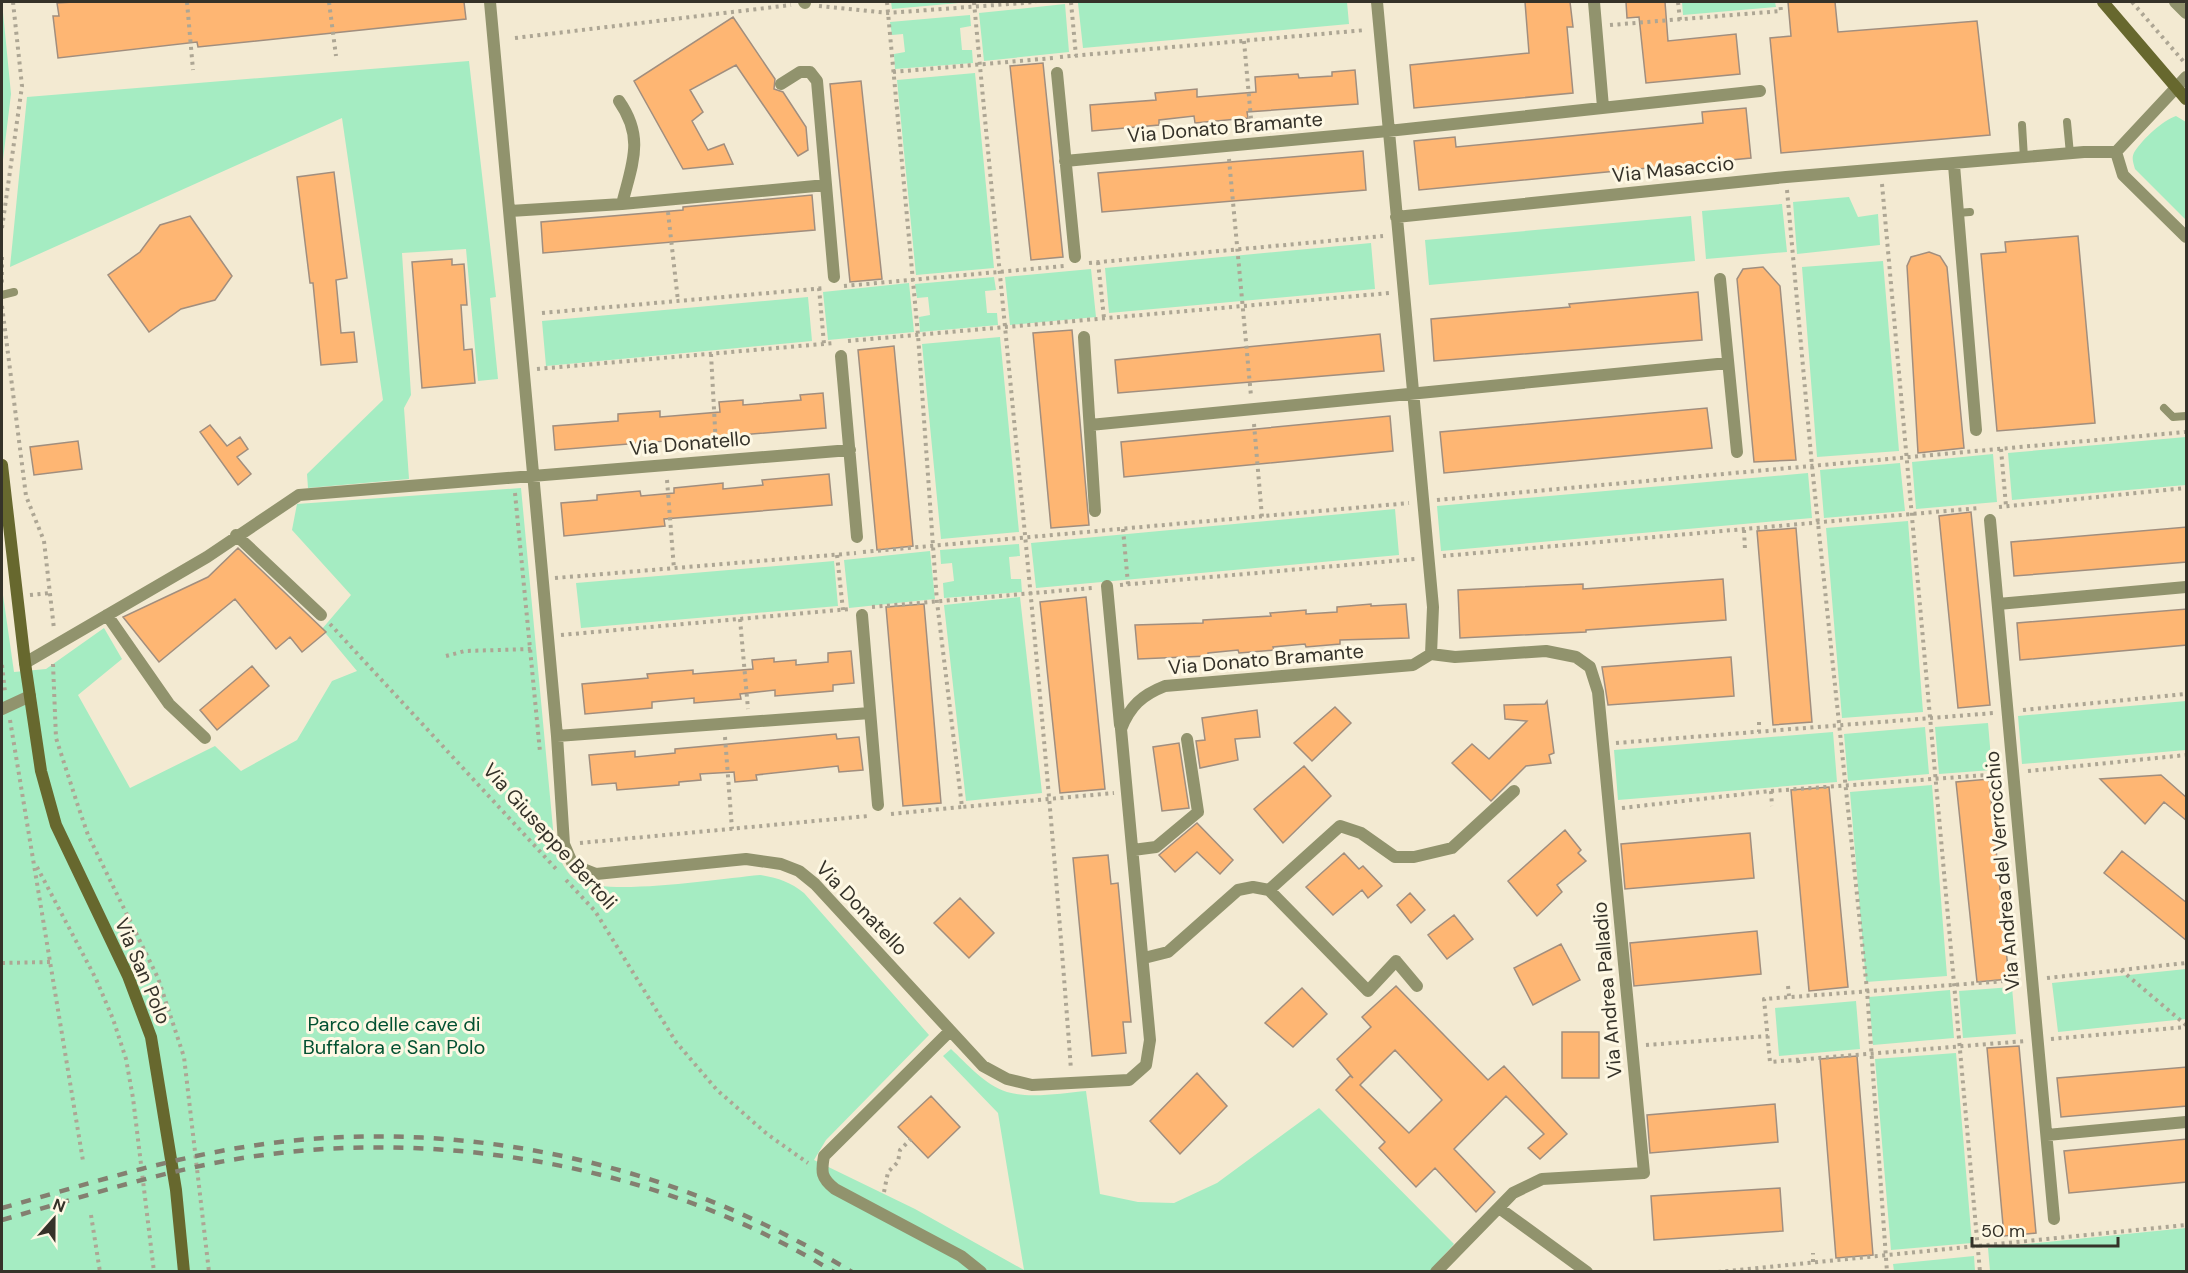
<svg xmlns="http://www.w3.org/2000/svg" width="2188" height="1273" font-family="'DM Sans',sans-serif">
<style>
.green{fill:#a5ecc2}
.building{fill:#feb673;stroke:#a18e7e;stroke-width:1.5;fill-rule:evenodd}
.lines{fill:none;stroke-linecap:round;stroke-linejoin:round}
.path{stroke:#ada694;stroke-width:4;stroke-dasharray:3 4.5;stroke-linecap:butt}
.lane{stroke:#91936d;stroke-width:8}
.street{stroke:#91936d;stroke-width:12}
.secondary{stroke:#67682e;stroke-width:12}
.rail{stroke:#847f70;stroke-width:4.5;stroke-dasharray:10 10;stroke-linecap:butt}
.labels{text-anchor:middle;stroke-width:6;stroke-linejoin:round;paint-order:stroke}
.street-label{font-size:20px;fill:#353229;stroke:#fef8e4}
.park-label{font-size:20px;fill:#025131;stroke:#fef8e4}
</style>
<rect width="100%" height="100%" fill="#f3ead2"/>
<path class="green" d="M2,2L11,94L2,168Z
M891,2H970L892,9Z
M1093,2H1347L1349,24L1083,48L1078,3Z
M1682,2H1775L1776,7L1683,15Z
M1065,4L1069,52L984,61L979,13Z
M970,15L971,26L960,28L962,50H972L973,63L895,69L894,54L905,52L903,34L892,35L890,22Z
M469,61L496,297L490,298L498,379L478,381L466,249L402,253L411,395L404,408L409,479L308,488L307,474L383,400L342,118L10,267L27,97Z
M975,73L994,268L916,275L897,80Z
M2176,116L2186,122V220L2135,169C2133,162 2131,157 2135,151C2143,139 2163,120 2176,116Z
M1849,197L1858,217L1878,214L1880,245L1797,254L1793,202Z
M1782,204L1787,252L1706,259L1702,211Z
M1691,216L1695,261L1429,285L1425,240Z
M1371,243L1375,289L1109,313L1105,268Z
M1883,261L1899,451L1817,457L1802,267Z
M1091,269L1096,317L1010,325L1005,277Z
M994,277L996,290L985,291L987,313H997L998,325L920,332L919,317L930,315L928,297L917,298L915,284Z
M909,283L914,332L828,340L823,292Z
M808,297L812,341L546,366L542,321Z
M1000,337L1019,532L941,539L922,344Z
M2186,437V485L2012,500L2008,453Z
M1993,454L1997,502L1916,509L1912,462Z
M1900,463L1905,511L1824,518L1820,470Z
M1808,473L1812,518L1441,551L1437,506Z
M521,488L555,850C561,860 568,878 580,882C616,895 718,879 760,875C778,878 790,882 804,893L929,1035L826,1140L814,1160L915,1209L1024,1270L998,1113L943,1056L951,1049C967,1064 985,1085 1007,1092C1030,1099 1062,1093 1086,1091L1100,1194L1138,1202L1174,1203L1217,1183L1319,1108L1454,1244L1429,1272L2,1271V588L14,672L46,669L104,628L122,659L78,695L130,788L215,746L241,771L297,740L332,681L357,671L322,629L351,595L292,530L297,504Z
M1395,509L1399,555L1036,588L1031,543Z
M1908,521L1923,712L1842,718L1826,528Z
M1019,544L1020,556L1009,557L1011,579H1021L1022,592L944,598L943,583L954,581L952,563L941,564L940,550Z
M930,551L935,599L849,608L844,560Z
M834,561L838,606L581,628L576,583Z
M1020,597L1042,793L966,801L944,605Z
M2186,701V750L2022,764L2018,716Z
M1988,723L1992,770L1939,774L1935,727Z
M1925,727L1929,774L1848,781L1844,734Z
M1833,732L1837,782L1618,800L1614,750Z
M1932,785L1947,976L1866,982L1850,792Z
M2186,969V1019L2058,1032L2052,983Z
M2012,987L2016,1034L1963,1038L1959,991Z
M1950,990L1954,1038L1873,1045L1869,997Z
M1856,1001L1860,1049L1779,1056L1775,1008Z
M1956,1053L1972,1243L1891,1250L1875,1059Z
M2186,1228V1271H1990L1988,1248Z
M1974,1256L1975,1271H1894L1893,1264Z"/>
<path class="building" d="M73,2H464L466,19L198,47L197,42L58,58L53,16H59L57,3Z
M1525,2H1570L1573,27H1567L1573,93L1414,108L1410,65L1529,53Z
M1626,2H1665L1668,41L1736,34L1740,74L1646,83L1639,17L1627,18Z
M1788,2H1835L1838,32L1977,21L1990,135L1781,153L1770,38L1791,36Z
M733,17L775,79L774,89L783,92L806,127L808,150L798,156L736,65L690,90L703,112L692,121L708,150L724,144L733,164L683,169L634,81Z
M1043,63L1063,257L1031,260L1010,66Z
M1355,70L1358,104L1247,112L1248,118L1195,123L1194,116L1159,120V125L1092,131L1090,105L1156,100L1155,93L1197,89V97L1256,92L1255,77L1298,74L1299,78L1332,76V72Z
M861,81L882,279L850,282L830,84Z
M1746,108L1751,158L1419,190L1414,141L1455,137L1456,147L1703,123L1702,112Z
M1363,151L1366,190L1102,212L1098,173Z
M334,172L347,278L336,280L341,333L354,332L357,362L321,365L313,283H310L297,177Z
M812,195L815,230L543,253L541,222L683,210V207Z
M190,216L232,276L215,300L181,309L149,332L108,275L140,252L160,225Z
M2078,236L2095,423L1997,431L1981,254L2006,252L2005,242Z
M1929,252L1940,256L1947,267L1964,448L1918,453L1907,266L1911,257Z
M452,259V265L464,264L467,305H461L464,350L472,349L475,383L422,388L412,262Z
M1763,267L1780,286L1796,460L1754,462L1737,279L1743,269Z
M1698,292L1702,340L1434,361L1431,319L1570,307L1569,304Z
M1072,330L1089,525L1051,528L1033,333Z
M1380,334L1384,371L1118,393L1115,360Z
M894,346L913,546L877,550L858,350Z
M823,393L826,428L555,450L553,426L618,421V414L660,411V417L720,412L719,402L743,400V405L801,400L800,395Z
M1707,408L1712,448L1444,473L1440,432Z
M1390,416L1393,451L1124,477L1121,442Z
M210,425L227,446L240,437L248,449L237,457L251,474L238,485L200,432Z
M78,441L82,469L34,475L30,447Z
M829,474L832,505L664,519L665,526L564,536L561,503L597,500V495L640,491L641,496L674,493V488L723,483V489L763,485L762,480Z
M1971,512L1990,705L1958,708L1939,516Z
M2187,527V562L2014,576L2011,542Z
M1796,528L1812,722L1773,725L1757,531Z
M238,548L326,632L302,652L290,637L276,649L235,599L159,662L123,617L208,577Z
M1723,579L1726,620L1586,630V632L1460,638L1458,590L1583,584V589Z
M1086,597L1105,789L1060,793L1040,602Z
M924,604L941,803L903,806L886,607Z
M1371,604V606L1406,604L1409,638L1340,640V644L1306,647L1305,644L1273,647L1274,650L1239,653L1238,650L1208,653V656L1138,659L1135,625L1203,623V620L1271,616L1270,613L1306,610V614L1337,612V607Z
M2187,609V645L2020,660L2017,623Z
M851,651L854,683L833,685V691L775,696V690L740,694L741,699L694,703V698L652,702V708L585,714L582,684L648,678L647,674L693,670V674L753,669L752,660L774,658V662L796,660V665L828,662V653Z
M1731,657L1734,696L1608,705L1602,667Z
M252,666L269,686L217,730L200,710Z
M1547,701L1554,753L1549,755L1551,763L1526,766L1491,801L1452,763L1472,744L1489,759L1527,721L1505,719L1504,705L1545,704Z
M1335,707L1351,723L1312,761L1294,743Z
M1257,710L1260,737L1235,739L1238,760L1200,768L1196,741L1205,740L1202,718Z
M836,734L837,739L859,737L863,770L839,772L838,766L756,775L757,780L735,782L734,772L700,774L701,780L679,782V785L617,790L616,783L592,785L589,755L635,751V757L675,753V749Z
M1179,743L1189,808L1162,811L1153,747Z
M1304,766L1331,796L1283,843L1254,809Z
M2161,775L2187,798V821L2164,802L2145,824L2100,779Z
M1989,779L2009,979L1977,982L1956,782Z
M1829,787L1848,987L1809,991L1791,790Z
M1197,823L1233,860L1220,874L1197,852L1175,872L1159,855Z
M1565,830L1581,850L1578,853L1586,861L1557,885L1562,892L1537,916L1508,881Z
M1750,833L1754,878L1625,889L1621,844Z
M2122,851L2187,903V941L2104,873Z
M1344,853L1359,869L1363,866L1382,886L1368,898L1362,890L1333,915L1306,887Z
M1108,855L1111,884L1118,883L1131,1022H1123L1126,1053L1092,1056L1073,858Z
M1410,893L1425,910L1411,923L1397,905Z
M960,898L994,933L969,958L934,923Z
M1454,915L1473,939L1447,959L1428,935Z
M1757,931L1761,974L1634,986L1630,943Z
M1561,944L1580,980L1533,1005L1514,968Z
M1396,986L1488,1080L1504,1066L1567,1134L1540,1159L1528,1148L1544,1134L1506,1096L1454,1149L1495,1192L1476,1212L1435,1168L1416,1187L1379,1148L1385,1142L1336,1090L1350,1076L1353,1078L1337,1059L1371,1027L1362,1017ZM1395,1050L1442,1100L1409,1133L1360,1085Z
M1302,988L1327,1014L1293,1047L1265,1023Z
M1562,1032H1599V1078H1562Z
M2019,1046L2036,1233L2004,1236L1987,1048Z
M1857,1056L1873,1255L1836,1258L1820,1059Z
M2187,1067V1106L2061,1117L2057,1078Z
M1197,1073L1227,1106L1180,1154L1150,1121Z
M931,1096L960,1127L928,1158L898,1127Z
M1775,1104L1778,1142L1650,1153L1647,1115Z
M2187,1139V1182L2069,1193L2064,1151Z
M1780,1188L1783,1231L1654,1240L1651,1196Z"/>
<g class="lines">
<path class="path" d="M187,2L193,70
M329,2L336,56
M887,2L918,335L937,602L962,807L1114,793
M974,2C1007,358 1045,714 1071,1070
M1071,2L1076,56
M1678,2L1680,20
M2132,2L2184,62
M819,6L888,13L1036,2
M1610,25L1781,11L1780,2
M515,38L791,5
M1244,41L1252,130
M1060,57L1366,30
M893,72L1053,58
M1229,159L1251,396
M1882,184L1980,1272
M1787,190L1812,466L1867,990L1887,1272
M668,212L678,301
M2,228L22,86L13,2
M2,257V283
M1098,262L1104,318
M1089,263L1383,236
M844,286L1064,266
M819,288L824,344
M2,306L26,496L44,541L54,629
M542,313L825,288
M848,341L1390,293
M711,354L716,446
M537,369L834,343
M1254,424L1262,517
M2001,449L2006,506
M667,480L674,569
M515,493L540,752
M1437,500L2185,432
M1999,507L2186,488
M1123,529L1128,584
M1744,530L1745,550
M863,552L1409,503
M837,555L843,610
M1443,556L1979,508
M555,578L856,553
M1120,585L1415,559
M30,595L50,593
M872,607L1092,588
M740,619L748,709
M330,624L557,870
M561,635L850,609
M446,656L465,651L531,649
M53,664L56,738L77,803L88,835L158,978L184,1057L209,1272
M2,665L5,692
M2023,710L2186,694
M10,720L83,1161
M1759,722V732
M725,737L732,829
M1616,743L1994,713
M2028,771L2186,755
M1771,791L1772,806
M1622,808L1771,791L2000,774
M891,814L962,807
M580,843L868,816
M37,867L96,979L113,1019L126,1059L133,1098L154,1272
M566,880L595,911L676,1042L717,1090L767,1134L808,1163
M2,963L50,962
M2121,970L2186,1025
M2047,978L2186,963
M2019,980L1764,999L1770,1062L2025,1041
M1788,986L1789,996
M2051,1039L2186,1027
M1646,1045L1768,1036
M1798,1060L1799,1066
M884,1192L888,1172L898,1162L900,1150L911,1139
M91,1215L100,1272
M1813,1262V1253
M1718,1272L2186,1225"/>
<path class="lane" d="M2067,122L2070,154
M2022,125L2024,158
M1957,213L1970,212
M2,295L14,292
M2164,408L2173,417L2186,416"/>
<path class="street" d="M490,2L557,736L564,844L573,865L596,874L746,859L781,864L799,871L815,884L983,1066L1007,1079L1032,1085L1129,1080L1146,1065L1150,1040L1121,729C1130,706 1142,695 1165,686L1413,665L1431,654L1455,657L1546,651L1576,657L1590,667L1598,692L1644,1173L1542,1179L1513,1193L1436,1272
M804,2L805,3
M1377,2L1433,607L1431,654
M1594,2L1603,107
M2175,2L2186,13
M1057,73L1075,257
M781,84L800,72H810L817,81L834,277
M619,101C645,138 632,164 622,204
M2116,152L2123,175L2186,237
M2116,152L2186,77
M1065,161L1388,131L1760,91
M1954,165L1976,430
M510,211L622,204L826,185
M1396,217L1786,177L2084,152H2116
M1720,279L1737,452
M1084,337L1095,511
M841,356L857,537
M1090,425L1728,363
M1990,520L2054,1219
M236,535L321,615
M1107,586L1120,725
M1998,604L2186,587
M107,615L169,704L205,738
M862,615L878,805
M25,663L207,557L299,495L850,450
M2,709L30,696
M557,736L870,713
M1133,850L1156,847L1198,812L1187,739
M1269,890L1340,826L1361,833L1395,857H1414L1452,848L1514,791
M1144,958L1168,952L1238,890L1253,887L1269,890L1368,991L1396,961L1417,986
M950,1031L824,1156C821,1172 821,1178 835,1189L961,1256L981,1272
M2047,1135L2186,1122
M1499,1208L1587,1272"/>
<path class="secondary" d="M2103,2L2186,99
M2,465L25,663L41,771L56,825L128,976L151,1037L176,1190L184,1272"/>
<path class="rail" d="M2,1208C74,1188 146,1165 221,1151C437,1110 665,1157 852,1272
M2,1220C75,1199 150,1175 225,1161C429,1124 657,1163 834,1272"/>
</g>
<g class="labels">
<g class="street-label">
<text transform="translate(1225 127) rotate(-5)" y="7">Via Donato Bramante</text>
<text transform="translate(1673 169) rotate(-6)" y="7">Via Masaccio</text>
<text transform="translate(690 443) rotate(-5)" y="7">Via Donatello</text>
<text transform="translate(1266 659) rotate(-5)" y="7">Via Donato Bramante</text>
<text transform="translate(550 836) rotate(48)" y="7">Via Giuseppe Bertoli</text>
<text transform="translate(2002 871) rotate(-95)" y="7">Via Andrea del Verrocchio</text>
<text transform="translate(862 908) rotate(46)" y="7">Via Donatello</text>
<text transform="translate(143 971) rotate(67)" y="7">Via San Polo</text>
<text transform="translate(1607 990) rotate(-95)" y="7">Via Andrea Palladio</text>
</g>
<g class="park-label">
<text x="394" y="1031">Parco delle cave di<tspan x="394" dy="23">Buffalora e San Polo</tspan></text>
</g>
</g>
<rect width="2188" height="1273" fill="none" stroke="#353229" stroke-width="6"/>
<g transform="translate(54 1219) rotate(21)" stroke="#fef8e4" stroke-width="4.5" paint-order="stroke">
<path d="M0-4.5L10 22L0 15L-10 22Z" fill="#353229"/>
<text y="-9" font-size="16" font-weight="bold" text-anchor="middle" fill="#353229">N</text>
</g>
<path d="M1972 1237v9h146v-9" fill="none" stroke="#353229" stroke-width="3"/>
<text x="1981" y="1237" font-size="18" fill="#353229" stroke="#fef8e4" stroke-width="4.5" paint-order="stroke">50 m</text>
</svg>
